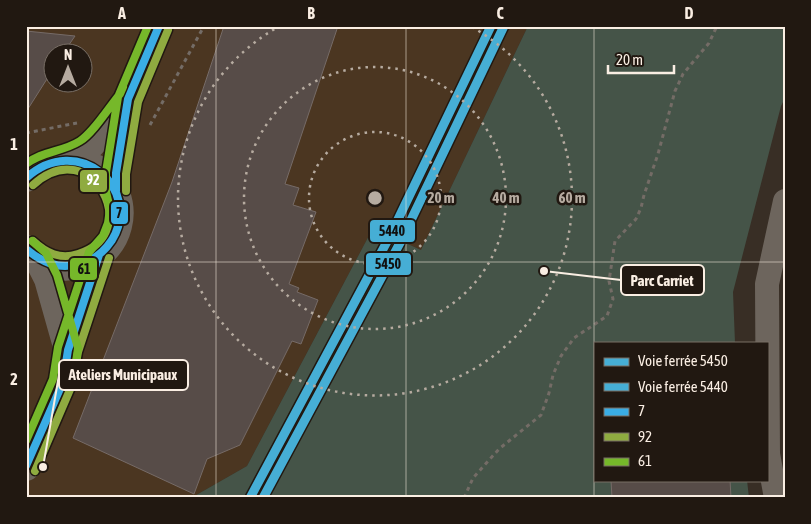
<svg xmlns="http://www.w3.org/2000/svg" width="811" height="524" font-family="'Asap Condensed',sans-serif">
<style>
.built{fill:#4b3621;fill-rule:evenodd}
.green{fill:#455448}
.building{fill:#574c48;stroke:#766b67}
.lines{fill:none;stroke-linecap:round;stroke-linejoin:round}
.path{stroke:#746c66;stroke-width:3;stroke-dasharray:4 4;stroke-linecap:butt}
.minor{stroke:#6d655d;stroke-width:24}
.secondary{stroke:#6d655d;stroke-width:28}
.bus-1-casing{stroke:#211811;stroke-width:11}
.bus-2-casing{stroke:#211811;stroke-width:11}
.bus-3-casing{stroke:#211811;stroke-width:11}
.bus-1{stroke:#3aade5;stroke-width:8}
.bus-2{stroke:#8fab40;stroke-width:8}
.bus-3{stroke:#76b82a;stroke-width:8}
.rail-1-casing{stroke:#211811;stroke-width:12}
.rail-2-casing{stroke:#211811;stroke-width:12}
.rail-1{stroke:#46aed5;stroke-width:9}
.rail-2{stroke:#46aed5;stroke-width:9}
.grid{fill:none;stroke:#faeee3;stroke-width:1;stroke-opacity:0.55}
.ring{fill:none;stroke:#b6aba0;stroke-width:2.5;stroke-dasharray:2.5 5}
.centre{fill:#b6aba0;stroke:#211811;stroke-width:2.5}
.ring-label{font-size:15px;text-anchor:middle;font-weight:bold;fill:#b6aba0;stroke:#211811;stroke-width:5;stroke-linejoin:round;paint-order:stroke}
.leader{fill:none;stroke:#faeee3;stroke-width:2}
.callout-dot{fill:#faeee3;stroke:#211811;stroke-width:2}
.callout{fill:#211811;stroke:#faeee3;stroke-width:2}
.callout-label{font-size:15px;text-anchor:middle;font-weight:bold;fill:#faeee3}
.line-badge{stroke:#211811;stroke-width:2}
.badge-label{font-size:14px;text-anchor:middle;font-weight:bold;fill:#fff}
.pale-badge-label{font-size:14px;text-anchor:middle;font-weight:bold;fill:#111}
.neatline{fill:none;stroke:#faeee3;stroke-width:2}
.grid-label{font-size:16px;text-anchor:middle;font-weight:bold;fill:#faeee3}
</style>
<rect width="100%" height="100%" fill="#382e25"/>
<path class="built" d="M26,26H528L421,250L373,228L247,466L191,498H26ZM52,52H82V82H52Z"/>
<path class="green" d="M528,26H785V98L781,106L733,292L735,343H595V480H747L749,498H191L247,466L373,228L421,250Z"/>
<path class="building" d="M224,26H338L285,184L299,188L293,205L316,212L289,284L299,288L297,292L318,300L301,344L292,341L240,445L207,459L194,494L73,438L172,182Z
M26,31L75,36L64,52H52V71L26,112Z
M611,480H730L731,498H612Z"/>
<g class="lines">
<path class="path" d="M150,125L204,26
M26,133L77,123
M464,498L473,478L499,449L541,415L549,393L553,375L561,356L574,338L607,316L613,299L609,281L615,241L636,219L641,208L644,195L658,154L675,91L683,74L709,43L717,26"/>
<path class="minor" d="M776,498L768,454L767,284L785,201"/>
<path class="secondary" d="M67,159L87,149L99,136L126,102
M26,178C39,165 56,157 75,160C105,166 126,196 118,226C111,254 81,272 52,265C42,262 34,256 26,249
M116,191V173L128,99L159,26
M38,259L48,279L68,350
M26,467L63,382L68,350L99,255"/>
<g class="bus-1-casing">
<path id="bus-1" d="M26,178C78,131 143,189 112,240C104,252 93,261 79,264C58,270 42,262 26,249
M116,191V173L128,99L159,26
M26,466L63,382L68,350L99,255"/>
</g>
<g class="bus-2-casing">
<path id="bus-2" d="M126,191V174L138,102L168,30
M33,241C46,253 60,260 78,254C145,234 92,131 33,185
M35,471L72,385L78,352L109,258"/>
</g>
<g class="bus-3-casing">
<path id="bus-3" d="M26,164C42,151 63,152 80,141C94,132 109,107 120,94L123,87
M32,241L46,253L57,275L78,348L76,362
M26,441L53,379L58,347L89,252L103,236L108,223L110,209L106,192V172L118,97L148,26"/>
</g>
<use href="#bus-1" class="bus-1"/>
<use href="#bus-2" class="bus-2"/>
<use href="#bus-3" class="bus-3"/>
<g class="rail-1-casing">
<path id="rail-1" d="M263,498L401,241L504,26"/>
</g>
<g class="rail-2-casing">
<path id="rail-2" d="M250,498L390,236L491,26"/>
</g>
<use href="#rail-1" class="rail-1"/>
<use href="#rail-2" class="rail-2"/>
</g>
<path class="grid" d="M216,26V498M406,26V498M594,26V498M26,262H785"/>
<g class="ring">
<circle cx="375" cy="198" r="66"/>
<circle cx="375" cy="198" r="131"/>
<path d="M472 27A197 197 0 1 1 278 27"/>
</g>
<circle cx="375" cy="198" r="8" class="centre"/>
<g class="ring-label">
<text x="441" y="203">20 m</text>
<text x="506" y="203">40 m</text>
<text x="572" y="203">60 m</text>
</g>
<path class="leader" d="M544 271L621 280M43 467L59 375"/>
<g class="callout-dot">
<circle cx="544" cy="271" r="5"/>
<circle cx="43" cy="467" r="5"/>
</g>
<g class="callout">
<rect x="621" y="265" width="83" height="30" rx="5"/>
<rect x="59" y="360" width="129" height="30" rx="5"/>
</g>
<g class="callout-label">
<text x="662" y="286">Parc Carriet</text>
<text x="123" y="380">Ateliers Municipaux</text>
</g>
<g class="line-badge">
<rect x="79" y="169" width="29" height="24" rx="5" fill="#8fab40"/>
<rect x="110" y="201" width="19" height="24" rx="5" fill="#3aade5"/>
<rect x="369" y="219" width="47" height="24" rx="5" fill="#46aed5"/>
<rect x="365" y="252" width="47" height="24" rx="5" fill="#46aed5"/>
<rect x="69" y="257" width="29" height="24" rx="5" fill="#76b82a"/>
</g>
<g class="badge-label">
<text x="93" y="185">92</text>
</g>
<g class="pale-badge-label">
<text x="119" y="218">7</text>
<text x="392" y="236">5440</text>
<text x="388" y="269">5450</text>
<text x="84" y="274">61</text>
</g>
<rect width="811" height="524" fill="none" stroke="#211811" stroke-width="55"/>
<rect x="594" y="342" width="175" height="140" fill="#211811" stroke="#786e65"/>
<rect x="604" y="358" width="25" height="8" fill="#46aed5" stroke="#786e65"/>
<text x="638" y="366" font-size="15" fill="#faeee3">Voie ferrée 5450</text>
<rect x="604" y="383" width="25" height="8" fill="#46aed5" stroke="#786e65"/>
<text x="638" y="392" font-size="15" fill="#faeee3">Voie ferrée 5440</text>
<rect x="604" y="408" width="25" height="8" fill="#3aade5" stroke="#786e65"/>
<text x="638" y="416" font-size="15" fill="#faeee3">7</text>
<rect x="604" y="433" width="25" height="8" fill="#8fab40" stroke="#786e65"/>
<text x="638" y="442" font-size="15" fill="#faeee3">92</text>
<rect x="604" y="458" width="25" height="8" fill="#76b82a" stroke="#786e65"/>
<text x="638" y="466" font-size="15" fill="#faeee3">61</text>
<g transform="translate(68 68)"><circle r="24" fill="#211811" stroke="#786e65"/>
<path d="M0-4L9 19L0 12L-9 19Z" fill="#b6aba0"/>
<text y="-8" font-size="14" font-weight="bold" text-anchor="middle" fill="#faeee3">N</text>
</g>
<path d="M608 65v8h66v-8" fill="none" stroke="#faeee3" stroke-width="2.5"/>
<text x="616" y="65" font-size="15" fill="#faeee3" stroke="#211811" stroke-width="4" paint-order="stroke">20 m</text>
<rect x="28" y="28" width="756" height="468" class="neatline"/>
<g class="grid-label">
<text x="122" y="19">A</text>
<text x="311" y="19">B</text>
<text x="500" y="19">C</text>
<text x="689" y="19">D</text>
<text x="14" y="150">1</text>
<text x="14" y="385">2</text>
</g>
</svg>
